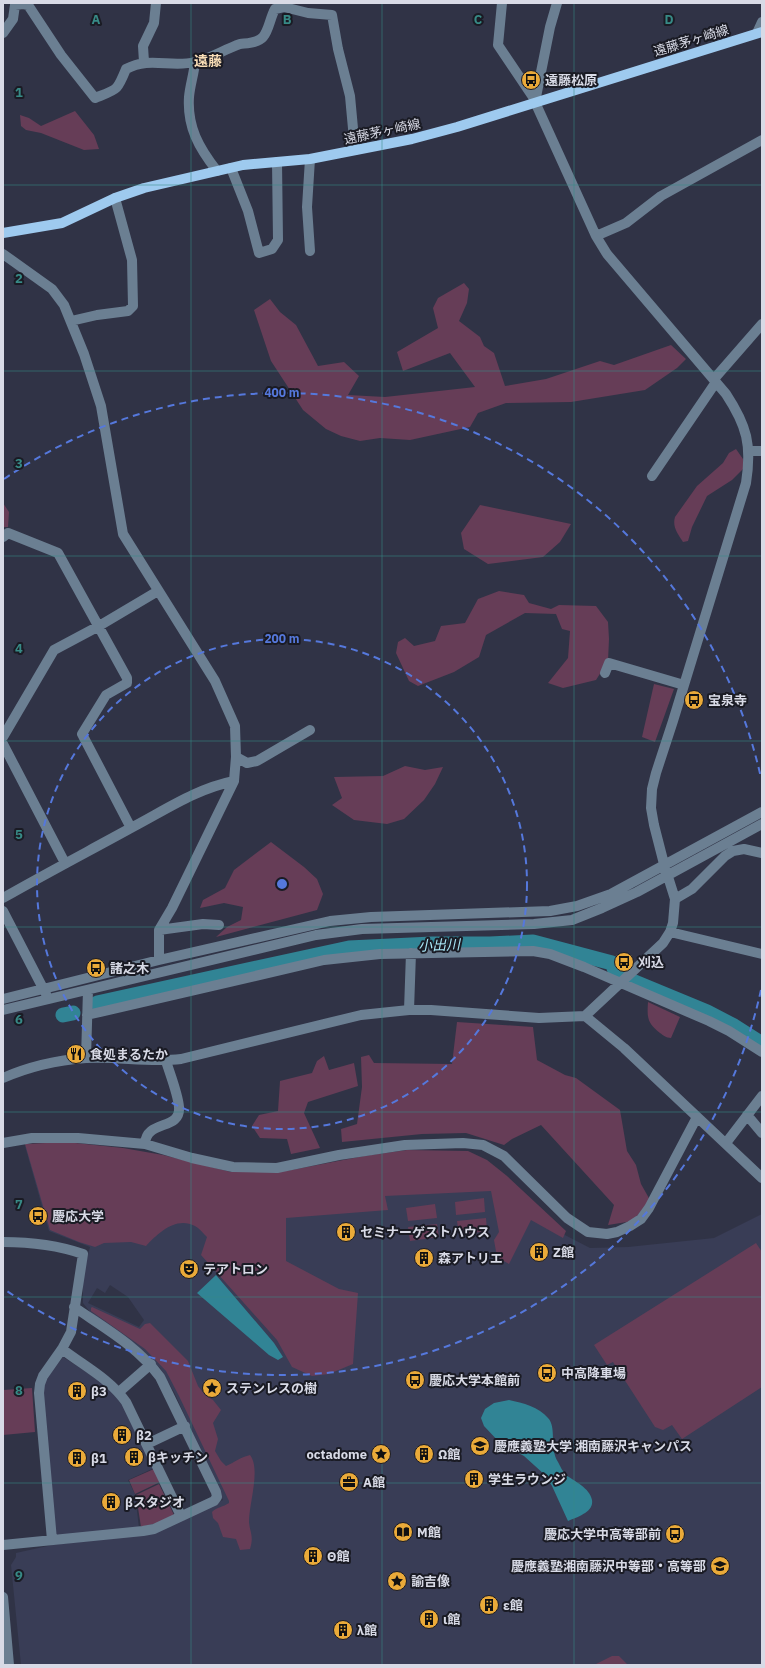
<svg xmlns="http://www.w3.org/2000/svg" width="765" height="1668" font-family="'IBM Plex Sans','Noto Sans JP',sans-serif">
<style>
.built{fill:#393d56;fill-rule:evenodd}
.green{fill:#663d57}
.water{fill:#318495}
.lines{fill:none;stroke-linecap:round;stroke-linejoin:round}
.river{stroke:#318495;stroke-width:15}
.minor{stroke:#6b7f92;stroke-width:10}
.major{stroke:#9ecaef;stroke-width:10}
.grid{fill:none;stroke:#378a86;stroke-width:1;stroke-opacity:0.55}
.ring{fill:none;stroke:#5578dc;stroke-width:2;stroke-dasharray:7 5}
.labels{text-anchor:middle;stroke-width:4;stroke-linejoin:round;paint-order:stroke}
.street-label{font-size:13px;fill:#d8dae6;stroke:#1a1b24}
.poi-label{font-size:13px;font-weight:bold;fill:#d8dae6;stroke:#1a1b24;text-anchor:start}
.neighbourhood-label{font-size:14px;font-weight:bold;fill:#f8ddb6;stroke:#1a1b24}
.water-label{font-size:14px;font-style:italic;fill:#a9e9f8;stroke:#1a1b24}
.grid-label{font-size:13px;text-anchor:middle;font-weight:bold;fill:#378a86;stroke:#1a1b24;stroke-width:4;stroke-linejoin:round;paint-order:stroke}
.centre{fill:#5578dc;stroke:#1a1b24;stroke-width:2}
.ring-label{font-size:12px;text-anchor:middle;font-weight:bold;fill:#5578dc;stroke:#1a1b24;stroke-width:4;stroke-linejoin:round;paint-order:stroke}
</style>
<rect width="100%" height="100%" fill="#303346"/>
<path class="built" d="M25,1146L233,1176L464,1159L561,1233L590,1248L628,1247L714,1238L762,1214V1665H21L11,1565L16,1557V1553L52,1545L154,1533L223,1500L174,1392L160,1368L136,1345L90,1312L83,1303V1273L90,1247L49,1231ZM110,1285L128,1297L144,1320L139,1327L88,1303L97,1288L105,1293Z
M63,1357L90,1374L120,1399L154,1468L128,1480L135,1494L139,1528L59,1536L55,1533L43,1390L45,1381Z"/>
<path class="green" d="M75,111L94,135L99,149L84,150L41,133L26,130L21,126L20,115L29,118L41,126Z
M464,283L469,289L467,303L459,321L480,337L484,346L494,353L505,386L546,379L600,361L614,365L671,345L686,359L677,368L645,390L571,402L506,403L478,413L470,427L410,440L380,438L360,441L341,436L326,429L303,410L271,361L254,310L270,299L280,312L296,325L318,366L344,362L359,376L348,395L385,397L475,387L450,353L403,371L397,352L438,328L433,308L438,298Z
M736,449L743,459V469L732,480L707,496L692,527L688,541L683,542C678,534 672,527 675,517L697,486L723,463L729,453Z
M3,503L9,512L8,527H3Z
M480,505L571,524L560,542L543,557L488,564L464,549L461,533Z
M499,591L524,595L529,603L551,609L559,605L596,606L608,622L609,639L608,661L596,680L563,688L548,683L568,658L570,631L562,629L556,614L525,613L486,635L479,657L454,672L418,686L409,681L396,653L398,642L405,638L414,646L435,641L441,626L465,623L478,599Z
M654,684L674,689L655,742L642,737Z
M405,766L425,770L443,767L435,784L424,800L404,819L387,824L354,820L332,805L342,798L334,777L383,776Z
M271,842L304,867L317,879L323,894L317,910L216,937L227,927L241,920L243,907L224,903L200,908L203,900L225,888L234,870Z
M648,1002L680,1017L671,1038C666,1038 663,1035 660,1033C647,1023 647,1017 648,1002Z
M457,1022L533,1027L537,1060L565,1075L576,1078L620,1110L627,1151L636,1165L641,1184L650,1200L633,1221L608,1225L614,1205L541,1125L512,1139L504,1145L466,1133L422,1134L342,1142L341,1129L357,1124L362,1087L361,1057L369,1055L374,1063L452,1064Z
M324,1056L329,1070L354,1063L358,1086L308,1102L304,1113L320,1148L291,1154L287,1139L260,1138L252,1126L259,1115L278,1111L280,1081L312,1073L317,1061Z
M66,1142L123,1148L163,1155L231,1172L286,1171L364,1156L407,1150L468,1151L487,1160L507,1176L566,1231L563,1238L531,1220L509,1264L497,1257L494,1240L499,1232L491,1191L385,1196L388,1210L286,1218V1261L339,1289L358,1293L353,1364L329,1374L312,1376L292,1367L277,1340L201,1255L207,1237C203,1233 199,1228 195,1226C176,1216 158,1233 146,1246L131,1242L104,1243L95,1247L79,1242L50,1230L25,1144Z
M484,1198L485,1212L456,1215L455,1202Z
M435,1204L437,1218L408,1221L406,1208Z
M486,1218L487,1231L459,1235L457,1221Z
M437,1224L439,1237L410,1241L408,1227Z
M756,1243L762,1252V1387L682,1439L672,1425L663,1430L655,1427L613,1362L607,1365L594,1345Z
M92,1307L140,1329L145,1324L150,1323L188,1361L198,1386L205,1395L213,1400L221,1410L213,1423L218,1439L215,1451L221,1461L226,1466C235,1462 241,1457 250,1455C261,1469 249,1503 249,1522C250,1533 254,1536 250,1549L240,1550L236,1539L223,1537L218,1523L213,1518L212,1512C217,1507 223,1507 229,1503V1501L179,1396L166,1371L145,1349L91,1311V1308Z
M32,1388L35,1432L3,1435V1390Z
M154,1469L160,1482L135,1494L129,1480Z
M159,1484L174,1515L157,1523L141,1527L136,1495Z
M612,1656H619L628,1665H594Z"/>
<path class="water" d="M216,1275L274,1343L283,1357L278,1360L269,1355L197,1293Z
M509,1400C523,1403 539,1407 548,1418C557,1427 549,1448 558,1462C560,1466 563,1472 566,1475C574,1481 590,1488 592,1500C594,1512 577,1517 568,1521L552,1486L545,1475L524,1456L500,1443L484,1426L481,1418L485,1409L494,1403Z"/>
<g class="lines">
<path class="river" d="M97,1003L349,948L432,944H490L533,942L612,963L616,973L632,981L707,1012L734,1026L762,1044
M63,1015L73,1013"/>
<path class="minor" d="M502,3L498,45L535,100
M3,33L13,19L15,5L23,4L28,5L61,55L95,98C118,89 117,91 126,69C150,56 170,68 195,62C210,59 225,49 240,44C247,43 258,43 263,37C269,30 270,18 275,9L284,7L308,13L332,15L338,49L350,96L355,150
M757,33L762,22
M144,62L143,46L154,23L156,3
M195,62C194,74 190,85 189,97C187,127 199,148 217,171
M231,168L248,211L259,253L272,249L278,240L277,162
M596,236L626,223L661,196L762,140
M310,251L307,207L310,159
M3,254L52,289L64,305L84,354L101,406L123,534L215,681L235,726L236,757L234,781L172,908L159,930V960
M71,321L97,315L128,311L133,306L132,260L115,198
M714,379L762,324
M749,451H762
M652,476L716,382
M3,537L8,533L58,553L127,678V683L106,695L82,734L131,828
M605,673L609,663L684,685
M3,737L54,650L99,626L158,591
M3,744L65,863
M236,757L247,763L257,761L310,730
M3,898C45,874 87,852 129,829C164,811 195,789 234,781
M675,899L692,889L725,856L733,851L744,849L762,853
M3,911L46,994
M159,930L203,924L219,925
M670,932L762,954
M3,999L159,960L330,921L371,917L550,911L577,906L611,894L762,812
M3,1010L316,935L362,929L534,924L572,920L602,908L637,892L762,824
M409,1010L411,953
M87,1015L324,960L380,954L533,951L550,954L584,967L709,1021L729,1031L762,1052
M585,1016L624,1048L762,1178
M86,1058L88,990
M3,1078C28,1067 59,1060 86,1058C118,1056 149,1063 181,1059L361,1015L409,1010H431L539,1018L585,1016L663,943L670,932L673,923L675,899L664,864L654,825L651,808L652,789L656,773L673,721L746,483C752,445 747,426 726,394L607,254L596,236L535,102L550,27L557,3
M747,1115L762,1133
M3,1143L32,1138H78L145,1144L192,1158L233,1167L277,1168L339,1155L405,1145L463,1143L483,1145L504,1156L567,1218L588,1232L607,1234L617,1232L630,1226L641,1219L649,1208L697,1117
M726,1143L762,1096
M145,1144C146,1119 181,1131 179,1107C178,1094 170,1074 166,1061
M3,1242C30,1242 57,1245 83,1254L71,1332L62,1349L43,1376L40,1384L39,1393L52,1540
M62,1349C84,1366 110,1379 126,1402L181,1516
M119,1392L151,1364
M147,1444L185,1426
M3,1545L143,1531L154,1529L214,1501L217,1497L216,1492L160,1377C137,1346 106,1329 74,1307
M3,1597L9,1665"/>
<path class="major" d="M3,233L62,223L115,198L144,188L243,165L310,159L412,139L457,127L762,32"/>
</g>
<path class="grid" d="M191,3V1665M382,3V1665M574,3V1665M3,185H762M3,371H762M3,556H762M3,741H762M3,927H762M3,1112H762M3,1297H762M3,1483H762"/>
<g class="ring">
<circle cx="282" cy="884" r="245"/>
<path d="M761 990A491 491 0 0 1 4 1289M4 479A491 491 0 0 1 761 778"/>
</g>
<defs>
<g id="bus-disc" transform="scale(1)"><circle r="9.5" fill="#eaaa39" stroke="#1a1b24"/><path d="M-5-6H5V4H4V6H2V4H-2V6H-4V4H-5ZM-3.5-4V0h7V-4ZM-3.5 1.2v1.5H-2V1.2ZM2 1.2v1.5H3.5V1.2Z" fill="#111"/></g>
<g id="restaurant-disc" transform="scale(1)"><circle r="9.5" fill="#eaaa39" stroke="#1a1b24"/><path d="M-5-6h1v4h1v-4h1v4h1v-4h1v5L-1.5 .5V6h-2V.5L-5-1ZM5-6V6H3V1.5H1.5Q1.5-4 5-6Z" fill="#111"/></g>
<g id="building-disc" transform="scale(1)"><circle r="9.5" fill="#eaaa39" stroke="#1a1b24"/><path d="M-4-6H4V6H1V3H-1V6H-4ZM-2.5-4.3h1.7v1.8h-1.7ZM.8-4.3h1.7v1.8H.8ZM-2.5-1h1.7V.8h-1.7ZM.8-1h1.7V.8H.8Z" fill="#111"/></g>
<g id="theatre-disc" transform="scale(1)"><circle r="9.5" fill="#eaaa39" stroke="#1a1b24"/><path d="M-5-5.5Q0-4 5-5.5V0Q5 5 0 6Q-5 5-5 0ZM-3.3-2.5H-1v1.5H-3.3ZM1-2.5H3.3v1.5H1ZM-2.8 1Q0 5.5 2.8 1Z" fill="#111"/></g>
<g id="sight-disc" transform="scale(1)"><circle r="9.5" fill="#eaaa39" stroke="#1a1b24"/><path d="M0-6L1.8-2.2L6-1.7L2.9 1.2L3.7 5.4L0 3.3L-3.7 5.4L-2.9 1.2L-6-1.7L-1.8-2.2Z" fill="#111"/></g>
<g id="university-disc" transform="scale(1)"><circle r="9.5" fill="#eaaa39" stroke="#1a1b24"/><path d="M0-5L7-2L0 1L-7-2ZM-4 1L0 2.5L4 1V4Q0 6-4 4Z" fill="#111"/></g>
<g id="office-disc" transform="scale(1)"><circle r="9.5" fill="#eaaa39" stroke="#1a1b24"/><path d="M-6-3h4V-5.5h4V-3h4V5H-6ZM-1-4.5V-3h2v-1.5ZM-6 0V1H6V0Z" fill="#111"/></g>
<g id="library-disc" transform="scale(1)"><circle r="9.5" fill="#eaaa39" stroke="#1a1b24"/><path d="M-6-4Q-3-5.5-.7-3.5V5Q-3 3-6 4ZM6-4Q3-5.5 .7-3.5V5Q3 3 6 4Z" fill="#111"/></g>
<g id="school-disc" transform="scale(1)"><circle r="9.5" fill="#eaaa39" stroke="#1a1b24"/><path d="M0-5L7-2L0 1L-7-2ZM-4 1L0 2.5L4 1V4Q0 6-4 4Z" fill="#111"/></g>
</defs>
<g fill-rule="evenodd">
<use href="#bus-disc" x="531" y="80"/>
<use href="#bus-disc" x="694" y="700"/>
<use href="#bus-disc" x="624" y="962"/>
<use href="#bus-disc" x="96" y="968"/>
<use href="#restaurant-disc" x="76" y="1054"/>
<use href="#bus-disc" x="38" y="1216"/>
<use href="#building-disc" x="346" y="1232"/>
<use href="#building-disc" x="539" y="1252"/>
<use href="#building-disc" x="424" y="1258"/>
<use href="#theatre-disc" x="189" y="1269"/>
<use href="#bus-disc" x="547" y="1373"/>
<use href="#bus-disc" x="415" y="1380"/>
<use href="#sight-disc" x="212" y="1388"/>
<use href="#building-disc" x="77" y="1391"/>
<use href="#building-disc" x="122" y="1435"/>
<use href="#university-disc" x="480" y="1446"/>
<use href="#sight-disc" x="381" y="1454"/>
<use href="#building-disc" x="424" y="1454"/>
<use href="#building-disc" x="134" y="1457"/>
<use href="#building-disc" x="77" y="1458"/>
<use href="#building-disc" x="474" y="1479"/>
<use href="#office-disc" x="349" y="1482"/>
<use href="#building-disc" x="111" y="1502"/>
<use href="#library-disc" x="403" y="1532"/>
<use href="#bus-disc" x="675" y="1534"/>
<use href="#building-disc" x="313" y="1556"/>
<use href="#school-disc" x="720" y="1566"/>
<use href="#sight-disc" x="397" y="1581"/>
<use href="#building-disc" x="489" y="1605"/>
<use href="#building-disc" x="429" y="1619"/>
<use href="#building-disc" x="343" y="1630"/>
</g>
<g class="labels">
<g class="street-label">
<text transform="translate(691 40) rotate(-17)" y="5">遠藤茅ヶ崎線</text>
<text transform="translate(382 131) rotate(-12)" y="5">遠藤茅ヶ崎線</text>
</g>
<g class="poi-label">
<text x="545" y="85">遠藤松原</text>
<text x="708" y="705">宝泉寺</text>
<text x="638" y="967">刈込</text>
<text x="110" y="973">諸之木</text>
<text x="90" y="1059">食処まるたか</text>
<text x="52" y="1221">慶応大学</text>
<text x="360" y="1237">セミナーゲストハウス</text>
<text x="553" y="1257">Ζ館</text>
<text x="438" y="1263">森アトリエ</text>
<text x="203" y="1274">テアトロン</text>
<text x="561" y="1378">中高降車場</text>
<text x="429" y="1385">慶応大学本館前</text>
<text x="226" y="1393">ステンレスの樹</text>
<text x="91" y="1396">β3</text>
<text x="136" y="1440">β2</text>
<text x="494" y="1451">慶應義塾大学 湘南藤沢キャンパス</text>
<text x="367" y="1459" text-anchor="end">octadome</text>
<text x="438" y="1459">Ω館</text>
<text x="148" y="1462">βキッチン</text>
<text x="91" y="1463">β1</text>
<text x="488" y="1484">学生ラウンジ</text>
<text x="363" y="1487">A館</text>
<text x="125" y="1507">βスタジオ</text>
<text x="417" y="1537">Μ館</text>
<text x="661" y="1539" text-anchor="end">慶応大学中高等部前</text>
<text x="327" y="1561">Θ館</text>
<text x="706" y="1571" text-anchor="end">慶應義塾湘南藤沢中等部・高等部</text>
<text x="411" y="1586">諭吉像</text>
<text x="503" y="1610">ε館</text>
<text x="443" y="1624">ι館</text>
<text x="357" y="1635">λ館</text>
</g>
<g class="neighbourhood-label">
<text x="208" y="66">遠藤</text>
</g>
<g class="water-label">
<text transform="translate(439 945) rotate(-2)" y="5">小出川</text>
</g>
</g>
<g class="grid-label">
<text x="96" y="24">A</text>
<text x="287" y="24">B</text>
<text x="478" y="24">C</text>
<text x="669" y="24">D</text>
<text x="19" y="97">1</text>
<text x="19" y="283">2</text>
<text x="19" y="468">3</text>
<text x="19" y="653">4</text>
<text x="19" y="839">5</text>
<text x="19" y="1024">6</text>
<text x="19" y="1209">7</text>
<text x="19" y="1395">8</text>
<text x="19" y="1580">9</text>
</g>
<circle cx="282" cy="884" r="6" class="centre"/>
<g class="ring-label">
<text x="282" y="397">400 m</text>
<text x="282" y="643">200 m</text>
</g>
<rect width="765" height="1668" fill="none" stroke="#d8dae6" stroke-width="8"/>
</svg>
